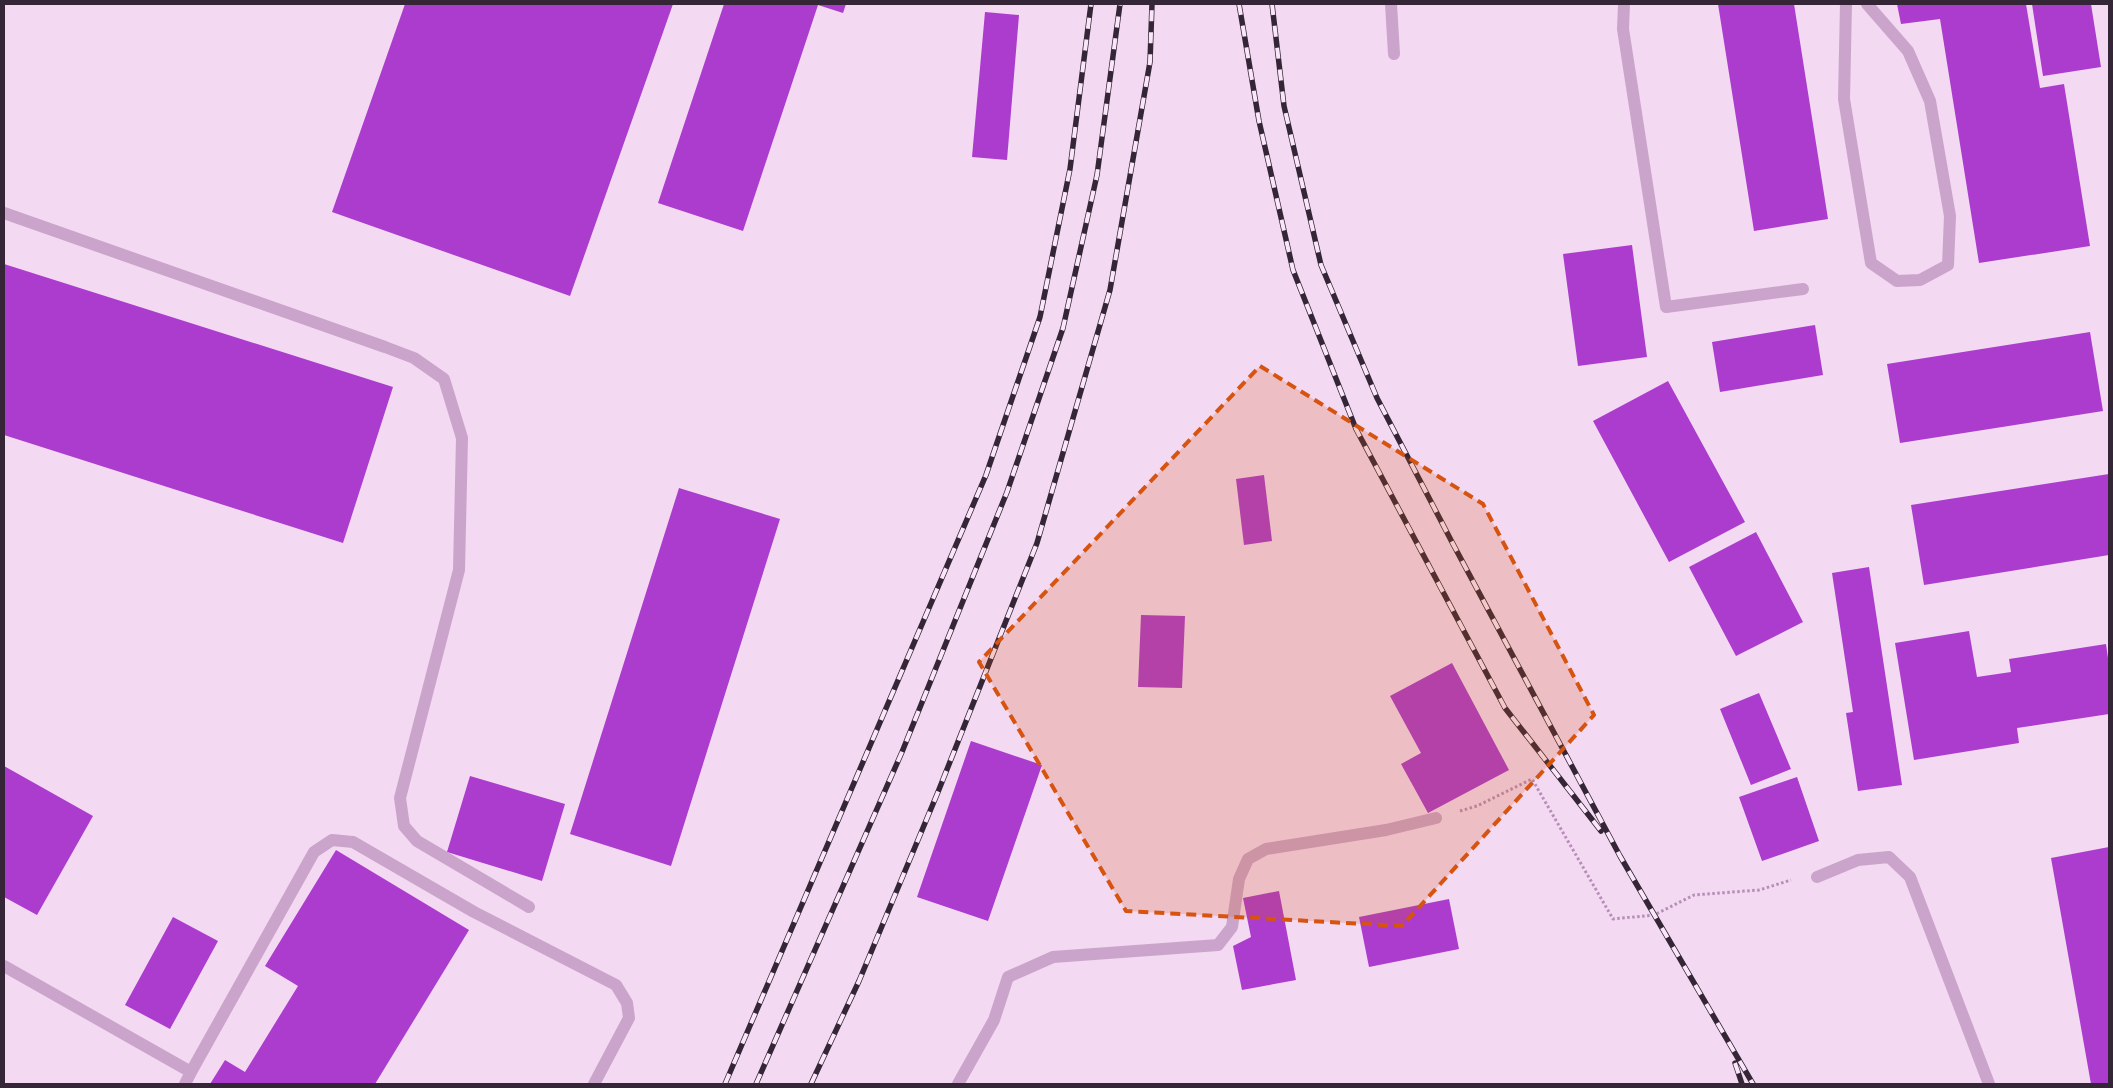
<svg xmlns="http://www.w3.org/2000/svg" width="2113" height="1088" font-family="Karla,sans-serif">
<style>
.building{fill:#ab3cce}
.lines{fill:none;stroke-linecap:round;stroke-linejoin:round}
.path{stroke:#b68eb8;stroke-width:3;stroke-dasharray:2.5 2.5;stroke-linecap:butt}
.service{stroke:#cba4cc;stroke-width:12}
.rail-casing{stroke:#342637;stroke-width:5.5}
.rail{stroke:#fbe6f9;stroke-width:4;stroke-dasharray:11;stroke-linecap:butt}
.marked{fill:#d65410;fill-opacity:0.2;stroke:#d65410;stroke-width:4;stroke-dasharray:10 6;stroke-linejoin:round}
</style>
<rect width="100%" height="100%" fill="#f3d9f2"/>
<path class="building" d="M405,4H673L570,296L332,212Z
M724,4H846L843,13L818,5L743,231L658,203Z
M1718,4H1794L1828,219L1754,231Z
M1897,4H2026L2040,88L2064,84L2090,246L1979,263L1940,19L1901,24Z
M2032,4H2091L2101,67L2043,76Z
M985,12L1019,15L1007,160L972,157Z
M1632,245L1647,357L1578,366L1563,254Z
M4,264L393,387L343,543L4,435Z
M1815,325L1823,375L1720,392L1712,342Z
M2090,332L2103,411L1900,443L1887,364Z
M1668,381L1745,522L1669,562L1593,421Z
M2109,474V555L1924,585L1911,505Z
M1264,475L1272,541L1244,545L1236,479Z
M679,488L780,519L671,866L570,834Z
M1756,532L1803,622L1736,656L1689,567Z
M1869,567L1902,785L1858,791L1846,713L1853,712L1832,573Z
M1141,615L1185,616L1182,688L1138,687Z
M1969,631L1977,677L2011,672L2009,659L2106,644L2109,665V714L2017,728L2019,743L1914,760L1895,643Z
M1452,663L1509,770L1428,813L1401,764L1421,753L1390,696Z
M1759,693L1791,769L1751,785L1720,709Z
M971,741L1042,765L988,921L917,897Z
M4,766L93,816L37,915L4,897Z
M470,776L565,804L542,881L447,852Z
M1797,777L1819,841L1762,861L1739,797Z
M2109,847V1084H2091L2051,858Z
M336,850L469,930L375,1084H210L225,1060L245,1072L298,986L265,966Z
M1279,891L1296,980L1242,990L1233,946L1251,937L1243,898Z
M1449,899L1459,949L1369,967L1359,917Z
M173,917L218,941L170,1029L125,1005Z"/>
<g class="lines">
<path class="path" d="M1460,811L1477,806L1532,779L1613,919L1654,915L1694,895L1759,890L1791,880"/>
<path class="service" d="M1391,4L1394,54
M1624,4L1623,29L1666,307L1803,289
M1846,4L1844,99L1871,263L1897,281L1920,280L1948,265L1950,216L1930,101L1908,51L1867,4
M4,213L385,347L414,358L444,379L462,438L459,570L400,798L404,826L417,841L529,907
M1817,877L1858,860L1889,857L1910,877L1989,1084
M4,966L191,1072L314,852L332,840L353,842L474,912L616,985L627,1003L629,1018L594,1084
M185,1084L191,1072
M958,1084L994,1020L1008,977L1053,957L1218,945L1232,927L1239,879L1248,859L1266,849L1386,830L1436,818"/>
<g class="rail-casing">
<path id="rail" d="M1239,4L1259,121L1293,270L1356,429L1505,708L1601,831
M1272,4L1284,106L1321,265L1377,398L1453,544L1620,856L1753,1084
M1735,1063L1742,1084
M725,1084L986,475L1040,317L1070,169L1091,4
M756,1084L902,752L1007,492L1063,328L1097,175L1120,4
M811,1084L859,981L938,792L1037,543L1110,290L1150,62L1152,4"/>
</g>
<use href="#rail" class="rail"/>
</g>
<path class="marked" d="M1260,366L1483,504L1594,715L1402,926L1126,911L979,662Z"/>
<rect width="2113" height="1088" fill="none" stroke="#342637" stroke-width="10"/>
</svg>
